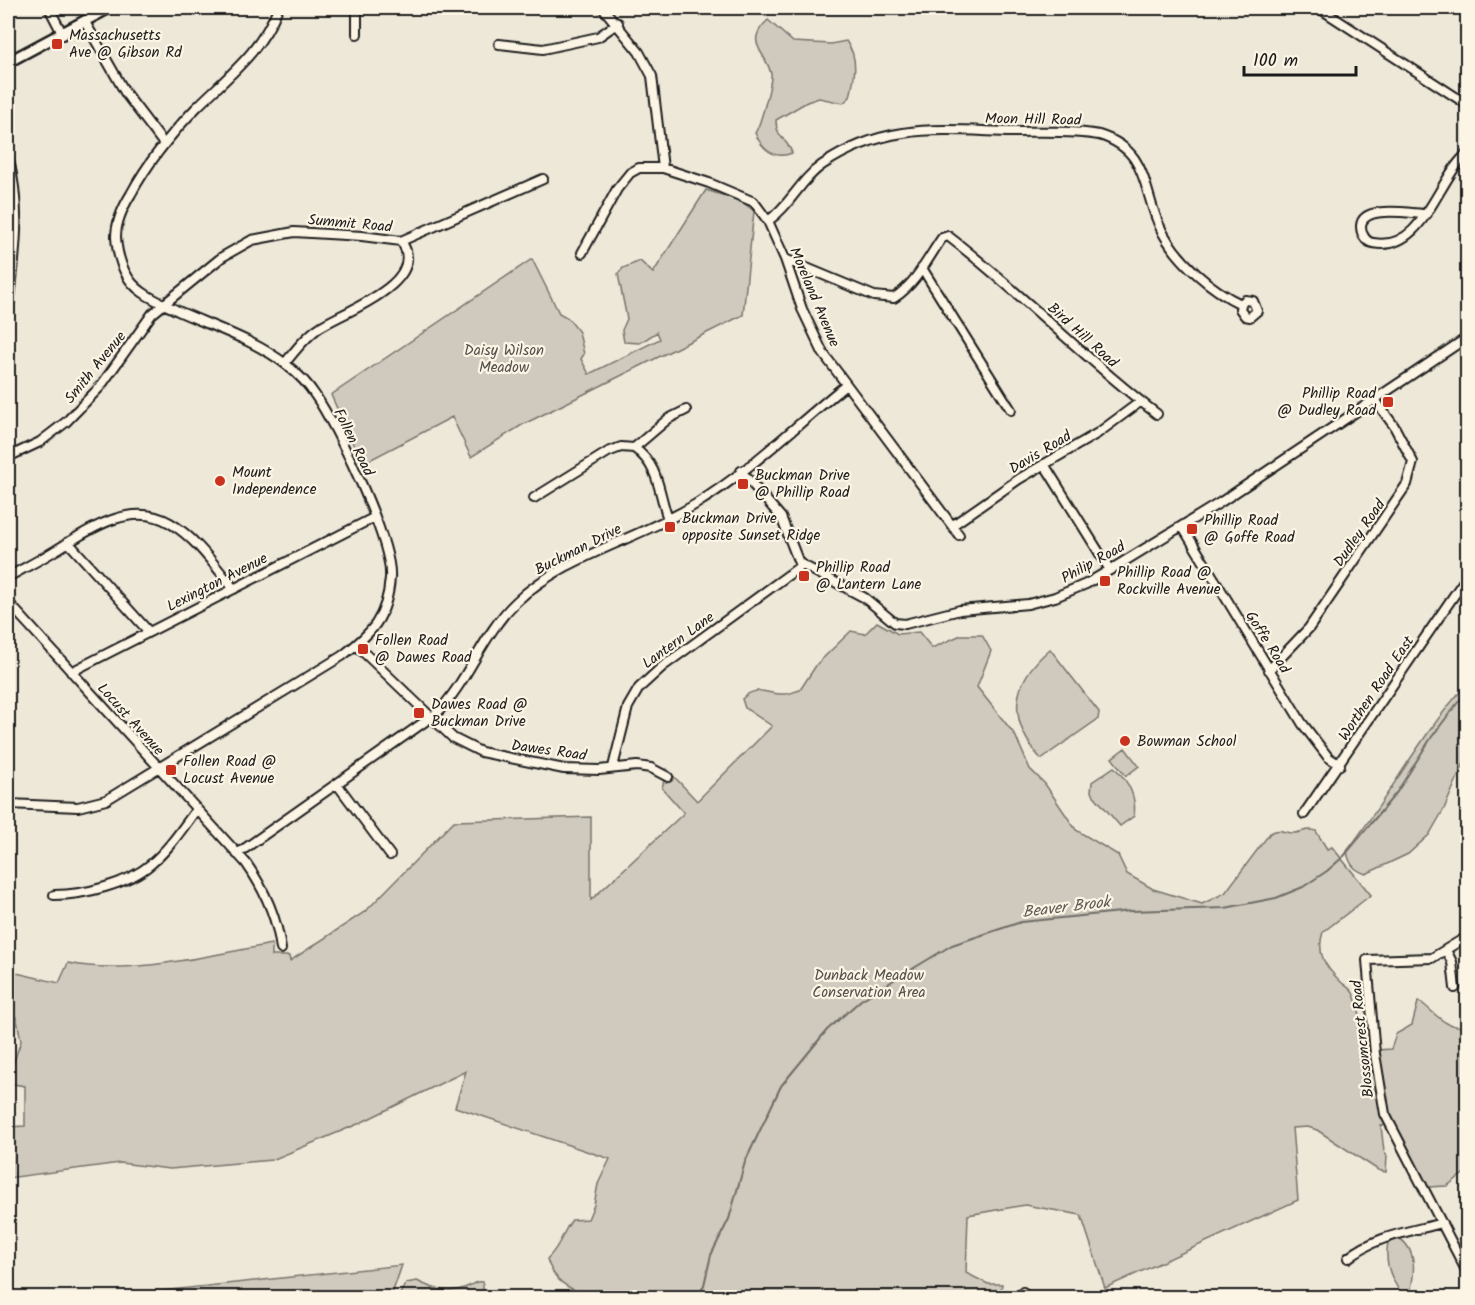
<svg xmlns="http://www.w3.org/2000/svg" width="1475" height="1305" font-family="Kalam,sans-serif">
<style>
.green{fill:#cfcabd;stroke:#76736c;stroke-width:1.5}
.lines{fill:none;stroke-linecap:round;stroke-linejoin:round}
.stream{stroke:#6f6c67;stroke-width:2}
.minor-casing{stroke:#1c1c1c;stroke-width:12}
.major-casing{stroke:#1c1c1c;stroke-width:14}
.minor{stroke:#fcf5e5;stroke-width:8}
.major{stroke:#fcf5e5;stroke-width:9}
.poi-dot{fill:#c8321e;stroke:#fcf5e5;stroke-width:2}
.labels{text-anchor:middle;stroke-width:4.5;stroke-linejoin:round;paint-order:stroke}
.poi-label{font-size:15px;fill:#1c1c1c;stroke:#fcf5e5;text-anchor:start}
.street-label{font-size:15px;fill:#1c1c1c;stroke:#fcf5e5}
.park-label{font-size:15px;fill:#52504c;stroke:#fcf5e5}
.water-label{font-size:16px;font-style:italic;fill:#5b5854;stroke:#fcf5e5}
</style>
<rect width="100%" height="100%" fill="#eee8d9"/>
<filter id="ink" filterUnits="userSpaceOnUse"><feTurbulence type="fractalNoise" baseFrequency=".0167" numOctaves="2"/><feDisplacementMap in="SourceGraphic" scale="12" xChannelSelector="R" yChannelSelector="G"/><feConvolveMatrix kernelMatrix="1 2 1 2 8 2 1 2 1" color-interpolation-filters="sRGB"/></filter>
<g filter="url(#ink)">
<path class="green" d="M768,20L793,42L831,44L846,41C859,58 855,76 850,97L843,103L819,98L807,102L776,120C776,139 788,139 792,153C774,160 762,149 755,133C760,126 772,83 771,74C766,51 743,43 768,20Z
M706,190L741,201L754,211L743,315L522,425L471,457L452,417L362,464L331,395L532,259L559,313L568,318L579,332L584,354L581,359L589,374L660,339L657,332L640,343L624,342L622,330L627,319L618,274L623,268L640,261L653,273Z
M877,622L898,634L919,632L932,648L961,635H982L991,651L977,687L1015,735L1030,769L1045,784L1076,830L1118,855L1127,874L1153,889L1202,904L1225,893L1270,833C1280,827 1285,834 1295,833C1304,832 1307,828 1316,831L1327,849L1332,847L1371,895L1323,932C1316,953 1325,967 1341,982C1345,986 1352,989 1354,995C1361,1012 1363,1032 1363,1051L1391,1049L1396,1034L1412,1025L1418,1002L1422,1003C1436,1014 1447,1031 1467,1025V1171L1447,1186L1428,1187L1395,1124L1381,1126L1384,1151L1387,1156L1386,1172L1378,1170L1317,1130L1308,1127L1292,1128L1298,1200L1105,1288L1081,1215L1025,1205L968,1215L966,1273L988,1284H1002L1000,1297H588L587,1294C566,1289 553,1279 547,1259C561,1246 561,1234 572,1220L588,1219L594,1205L598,1184L610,1159L455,1107L466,1071L358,1124L272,1160L170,1169L120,1163L8,1178V1127L25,1126V1086L8,1083V1065L13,1064L21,1041L17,1020L8,1001V971L59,983L68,963C129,976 211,955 272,944V956H289L290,961L366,911L454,821L591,817V900L684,813L662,788L667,769L697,801L772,726L745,708L742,699C756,684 768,695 785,694C790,694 795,691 800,690L817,664L851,631L865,634Z
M1050,649L1099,712L1098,719L1041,759C1007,720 1010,683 1050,649Z
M1467,684V756L1444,809L1429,835L1408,854L1366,874C1354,870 1349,864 1347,851C1389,797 1421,734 1467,684Z
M1125,748L1139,766L1126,776L1112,758Z
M1114,767C1128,781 1137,796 1134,816L1120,826L1091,792L1092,782Z
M1399,1238C1419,1251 1414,1278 1409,1297H1404C1392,1282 1384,1263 1388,1243Z
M402,1265L391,1297H105Z
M417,1281C435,1290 450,1295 469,1286C475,1283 476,1281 483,1282V1293L478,1297H398L406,1283Z"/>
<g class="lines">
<path class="stream" d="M697,1298L704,1285L711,1255L729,1219L745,1162L781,1086L827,1030L861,1000L952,945L1021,922L1131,911L1225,908L1276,898L1303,887L1327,871L1344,856L1397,792L1431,738L1468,689"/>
<g class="minor-casing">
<path id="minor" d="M49,8L63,35
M603,8L639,52L652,76L663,168
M1058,8H1061
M1319,8L1468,105
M85,22L126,94L164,144
M357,34V8
M499,44L543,49L598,37L618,23
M8,155C23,217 14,255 8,317
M1427,214C1412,214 1362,204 1361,226C1361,233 1365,242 1373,243C1424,253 1437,178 1468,153
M768,221C790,206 800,180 822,165C886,122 939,130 1012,132C1040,132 1070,130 1099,135C1152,151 1141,193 1163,233C1179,262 1211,290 1241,304L1240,309L1245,316L1250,317L1257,311L1253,301L1245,300L1241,304
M582,253L617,189L630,173L639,168H663L709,183L754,202L768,221L785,259L802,309L823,353L959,535
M785,259L874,296L894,298C916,284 928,258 942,238L948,236C1021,292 1084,359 1157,414
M922,268L1011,410
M285,363C295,351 306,336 320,327C345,311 430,282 401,241
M8,457L40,442L66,422L100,387L152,314L222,257L252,240L294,232L362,236L401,241L543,179
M1044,464L1110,570
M741,471L781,517L799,563L865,598L895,623L905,624L960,610L1028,604L1055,597L1086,584L1110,570L1221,502L1468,337
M534,498L608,452L621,447L634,448
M668,519C658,492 660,466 634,448L668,419L686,410
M953,525L1019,479L1098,433L1140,402
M1182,526L1302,723L1328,757L1340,765
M68,542L149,632
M8,577C24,568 40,560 56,550C89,530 131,500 170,523C196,538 215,566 234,589
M8,602L246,863C265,890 277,917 281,949
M356,645L453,738L481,752L564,769L599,770L637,766L651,768L668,777
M1269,670L1309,628L1407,484L1413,462L1394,426L1375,400
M71,672L375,517
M613,767L628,707L639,688L662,667L802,565
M337,784L390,855
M8,804L78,807L106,800L342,656C372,633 387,618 390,578C393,543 337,426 315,395C308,384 298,374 288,366C257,341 214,327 178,311C162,303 140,295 129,279C121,267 117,252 116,237C116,222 123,207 131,194C148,162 171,134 196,108C228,76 261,52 278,8
M1304,814L1468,575
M237,854L437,713C469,680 483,633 516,602C565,555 638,540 696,504C750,471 796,425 846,385
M54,895C84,895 128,884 151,864C169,849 182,829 196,810
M1468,936L1432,958L1367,960L1375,1054L1385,1114L1468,1274
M1447,952L1452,962L1455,988
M1348,1258C1375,1236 1409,1232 1442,1223
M1019,1298L1023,1292"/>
</g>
<g class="major-casing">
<path id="major" d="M8,62L109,8"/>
</g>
<use href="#minor" class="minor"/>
<use href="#major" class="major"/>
</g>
</g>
<g class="poi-dot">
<rect x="51" y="38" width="12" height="12" rx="3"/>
<rect x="1382" y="396" width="12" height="12" rx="3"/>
<circle cx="220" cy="481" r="6"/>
<rect x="737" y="478" width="12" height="12" rx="3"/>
<rect x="664" y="521" width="12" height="12" rx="3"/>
<rect x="1186" y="523" width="12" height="12" rx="3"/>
<rect x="798" y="570" width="12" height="12" rx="3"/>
<rect x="1099" y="575" width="12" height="12" rx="3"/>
<rect x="357" y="643" width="12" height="12" rx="3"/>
<rect x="413" y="707" width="12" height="12" rx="3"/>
<circle cx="1125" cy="741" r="6"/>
<rect x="165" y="764" width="12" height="12" rx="3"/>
</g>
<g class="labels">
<g class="poi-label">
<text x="69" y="40">Massachusetts<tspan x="69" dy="17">Ave @ Gibson Rd</tspan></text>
<text x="1376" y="398" text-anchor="end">Phillip Road<tspan x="1376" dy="17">@ Dudley Road</tspan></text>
<text x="232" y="477">Mount<tspan x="232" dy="17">Independence</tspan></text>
<text x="755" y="480">Buckman Drive<tspan x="755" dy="17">@ Phillip Road</tspan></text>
<text x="682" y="523">Buckman Drive<tspan x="682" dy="17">opposite Sunset Ridge</tspan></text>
<text x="1204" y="525">Phillip Road<tspan x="1204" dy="17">@ Goffe Road</tspan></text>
<text x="816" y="572">Phillip Road<tspan x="816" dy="17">@ Lantern Lane</tspan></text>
<text x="1117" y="577">Phillip Road @<tspan x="1117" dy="17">Rockville Avenue</tspan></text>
<text x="375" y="645">Follen Road<tspan x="375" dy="17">@ Dawes Road</tspan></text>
<text x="431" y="709">Dawes Road @<tspan x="431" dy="17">Buckman Drive</tspan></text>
<text x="1137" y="746">Bowman School</text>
<text x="183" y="766">Follen Road @<tspan x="183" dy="17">Locust Avenue</tspan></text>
</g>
<g class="street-label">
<text transform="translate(1033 119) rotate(1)" y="5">Moon Hill Road</text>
<text transform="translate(350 223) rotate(5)" y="5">Summit Road</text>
<text transform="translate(815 297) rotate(67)" y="5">Moreland Avenue</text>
<text transform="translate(1083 335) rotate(42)" y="5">Bird Hill Road</text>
<text transform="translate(95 367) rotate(-51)" y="5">Smith Avenue</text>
<text transform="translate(354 442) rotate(64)" y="5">Follen Road</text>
<text transform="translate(1040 452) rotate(-31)" y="5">Davis Road</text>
<text transform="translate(1359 533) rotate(-55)" y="5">Dudley Road</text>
<text transform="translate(578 549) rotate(-27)" y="5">Buckman Drive</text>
<text transform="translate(1093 562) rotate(-29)" y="5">Philip Road</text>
<text transform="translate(217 582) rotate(-27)" y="5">Lexington Avenue</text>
<text transform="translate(678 640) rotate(-36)" y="5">Lantern Lane</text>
<text transform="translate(1268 642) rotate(58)" y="5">Goffe Road</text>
<text transform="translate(1376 688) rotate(-56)" y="5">Worthen Road East</text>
<text transform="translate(131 719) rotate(48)" y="5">Locust Avenue</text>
<text transform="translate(549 750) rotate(8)" y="5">Dawes Road</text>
<text transform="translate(1362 1039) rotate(-96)" y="5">Blossomcrest Road</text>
</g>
<g class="park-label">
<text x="504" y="355">Daisy Wilson<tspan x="504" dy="17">Meadow</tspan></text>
<text x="869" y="980">Dunback Meadow<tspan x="869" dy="17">Conservation Area</tspan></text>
</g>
<g class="water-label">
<text transform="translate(1066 906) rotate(-7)" y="6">Beaver Brook</text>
</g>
</g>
<rect width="1475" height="1305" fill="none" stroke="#fcf5e5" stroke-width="30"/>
<rect x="15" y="15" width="1445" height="1275" fill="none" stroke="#1c1c1c" stroke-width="2" filter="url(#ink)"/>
<path d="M1244 66v9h112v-9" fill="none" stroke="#1c1c1c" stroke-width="3"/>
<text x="1253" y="66" font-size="18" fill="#1c1c1c" stroke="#fcf5e5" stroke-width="4.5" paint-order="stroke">100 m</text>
</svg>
